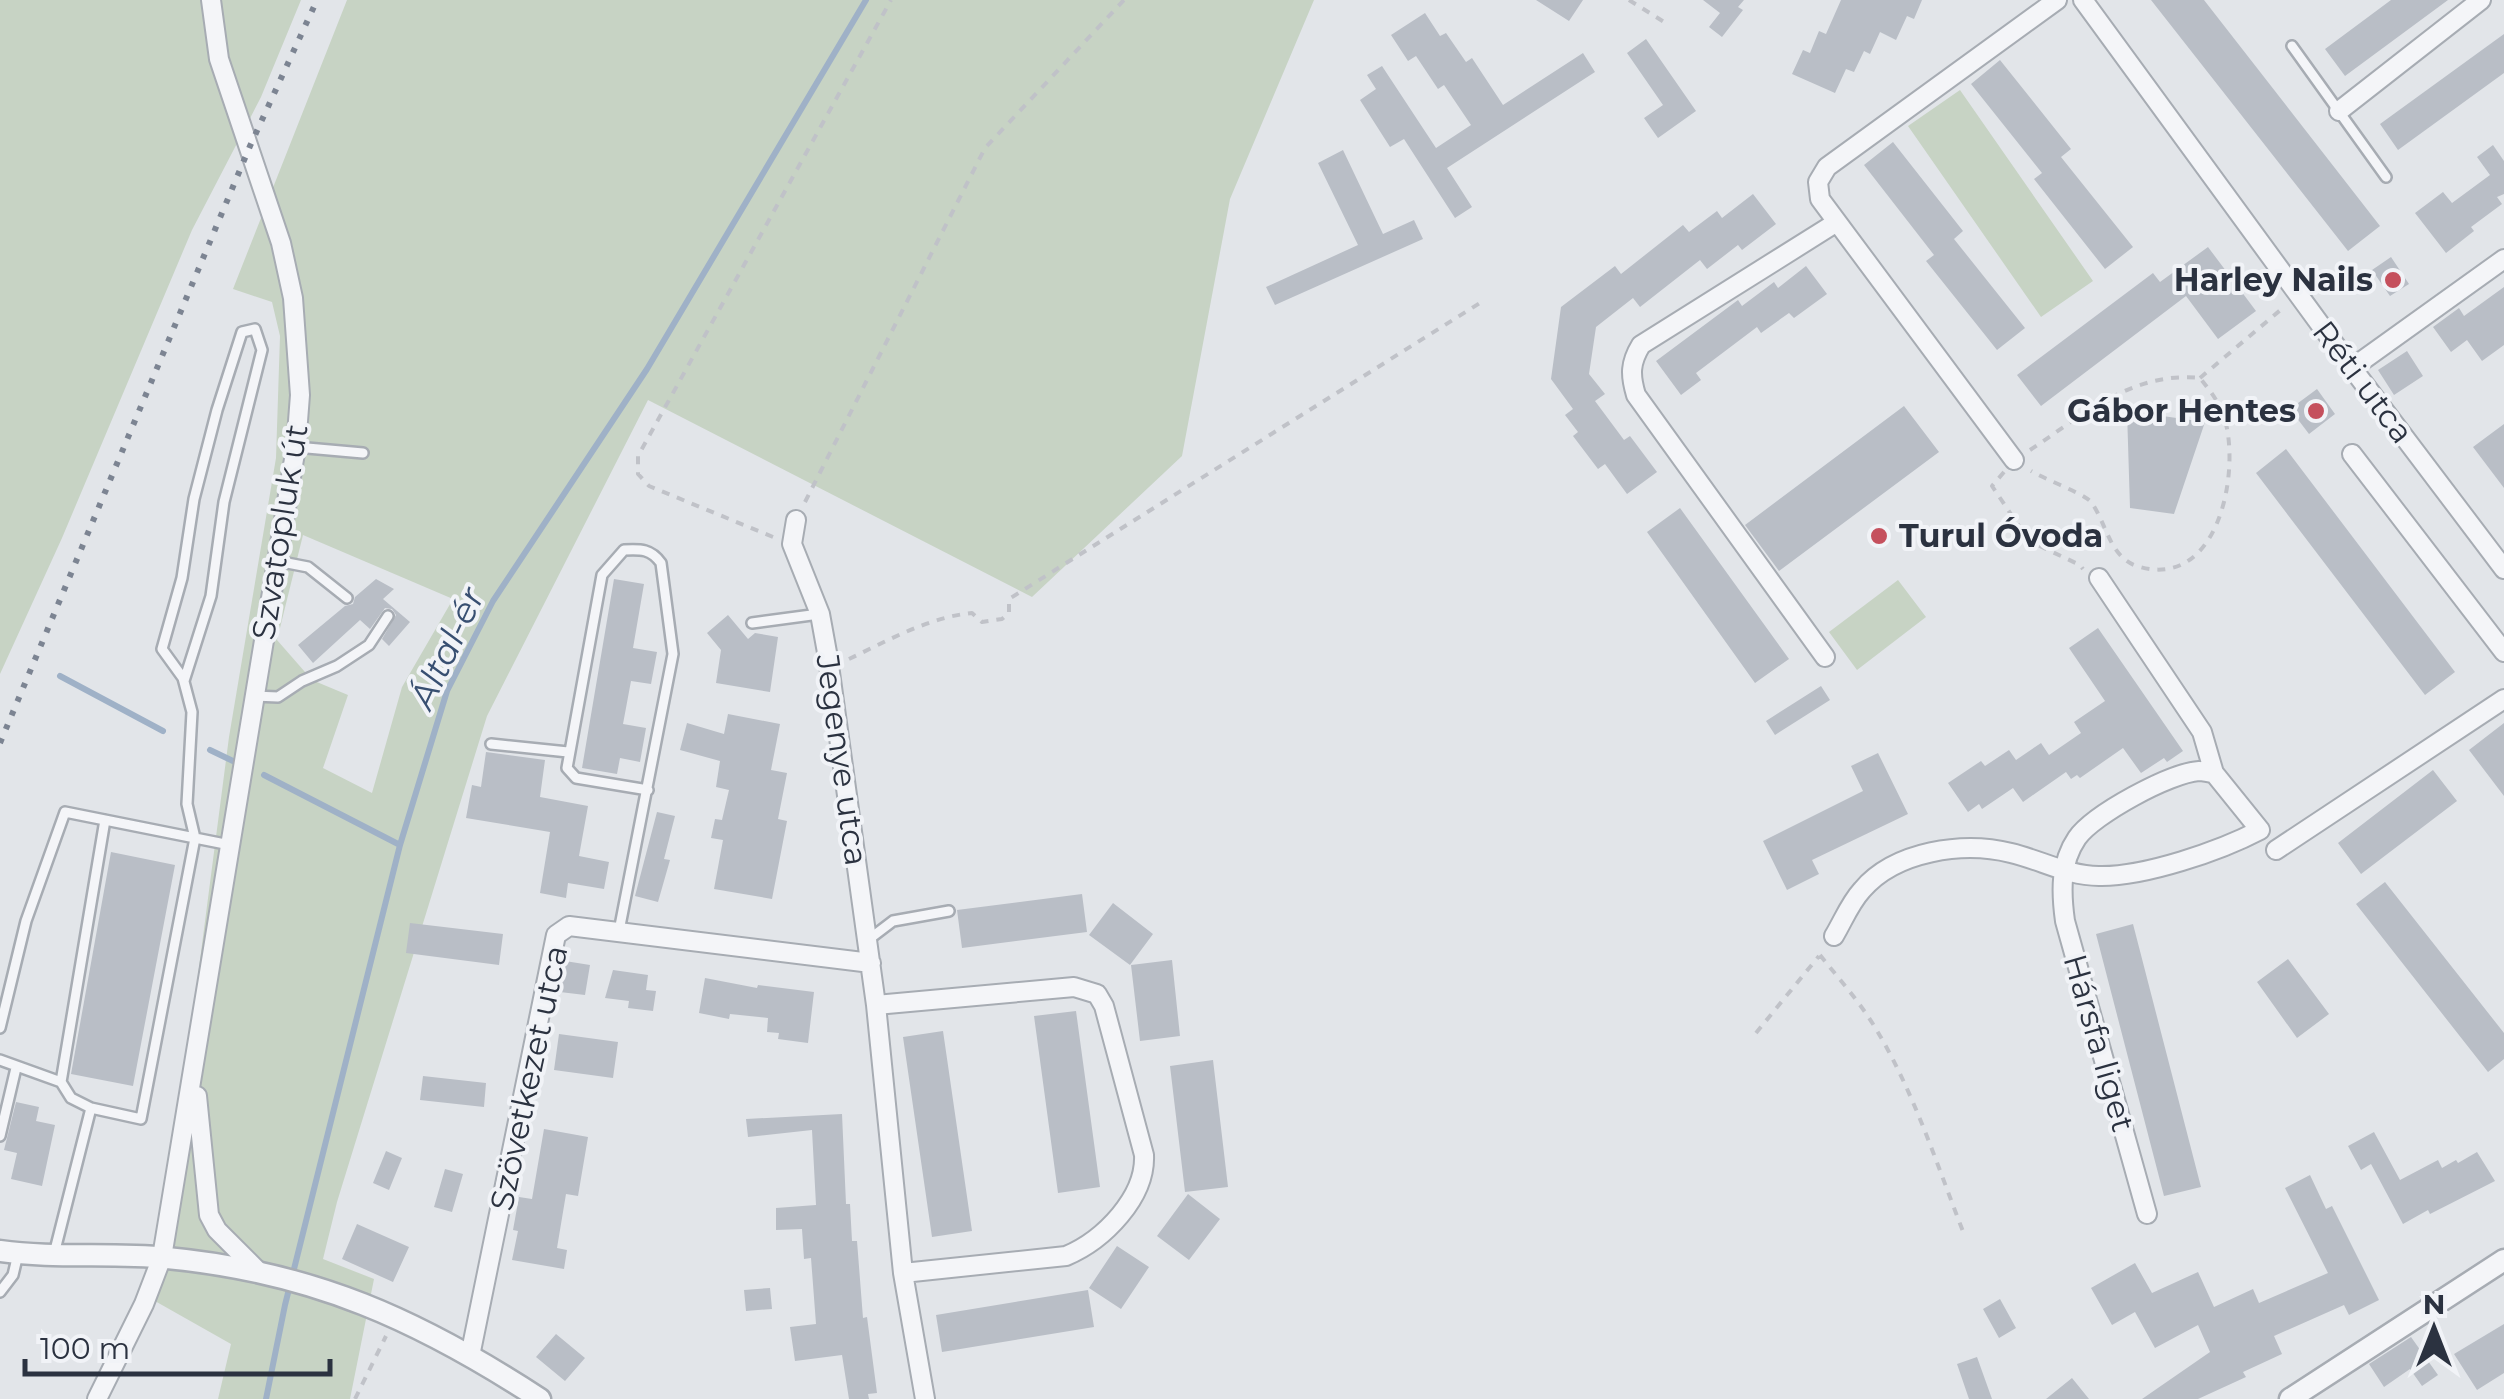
<svg xmlns="http://www.w3.org/2000/svg" width="2504" height="1399" font-family="Montserrat,sans-serif">
<style>
.green{fill:#c7d3c4;fill-rule:evenodd}
.lines{fill:none;stroke-linecap:round;stroke-linejoin:round}
.stream{stroke:#9fb1c7;stroke-width:6}
.building{fill:#b9bec6}
.service-casing{stroke:#a7acb3;stroke-width:14}
.minor-casing{stroke:#a7acb3;stroke-width:22}
.tertiary-casing{stroke:#a7acb3;stroke-width:25}
.path{stroke:#c0c2c8;stroke-width:4;stroke-dasharray:8 8;stroke-linecap:butt}
.service{stroke:#f4f5f8;stroke-width:9}
.minor{stroke:#f4f5f8;stroke-width:18}
.tertiary{stroke:#f4f5f8;stroke-width:20}
.rail{stroke:#7c8492;stroke-width:6;stroke-dasharray:5 10;stroke-linecap:butt}
.poi-dot{fill:#c5505d;stroke:#f1f3f7;stroke-width:4}
.labels{text-anchor:middle;stroke-width:8;stroke-linejoin:round;paint-order:stroke}
.poi-label{font-size:32px;font-weight:bold;fill:#2b3240;stroke:#f1f3f7;text-anchor:end}
.street-label{font-size:32px;fill:#2b3240;stroke:#f1f3f7}
.water-label{font-size:35px;font-style:italic;fill:#384f71;stroke:#f1f3f7}
</style>
<rect width="100%" height="100%" fill="#e2e5e9"/>
<path class="green" d="M0,0H301L261,97L192,230L62,538L0,674Z
M347,0H1314L1230,199L1182,456L1032,597L648,400L487,716L337,1202L323,1259L374,1279L350,1399H218L231,1344L139,1292L163,1244L229,737L276,458L280,336L272,302L233,289ZM303,535L453,599L402,687L372,793L323,768L348,695L312,680L277,640Z
M1960,90L2093,281L2041,317L1908,126Z
M1898,580L1926,617L1857,670L1829,632Z"/>
<g class="lines">
<path class="stream" d="M60,676L163,731
M210,750L235,762
M264,775L400,845
M266,1399L285,1305L400,845L447,691L493,601L647,369L866,0"/>
</g>
<path class="building" d="M1536,0H1583L1569,21Z
M1703,0H1744L1738,7L1743,10L1722,37L1709,27L1720,13Z
M1841,0H1922L1914,19L1907,16L1896,40L1880,32L1870,54L1864,51L1854,72L1846,69L1835,93L1792,74L1803,50L1810,53L1819,31L1826,34Z
M2151,0H2204L2380,226L2348,251Z
M2391,0H2448L2345,76L2325,49Z
M1425,13L1440,36L1446,33L1466,62L1472,58L1503,105L1583,53L1595,72L1447,168L1472,207L1455,218L1404,139L1390,147L1360,100L1376,89L1367,75L1382,66L1436,148L1471,125L1444,85L1438,89L1416,56L1408,61L1391,35Z
M2504,34V73L2398,150L2380,124Z
M1646,39L1696,111L1658,138L1644,118L1663,105L1627,53Z
M2000,60L2071,149L2061,157L2133,247L2105,269L2034,179L2042,173L1971,84Z
M1893,142L1963,231L1954,239L2025,328L1997,350L1926,261L1934,255L1864,165Z
M2493,145L2504,161V194L2497,197L2502,204L2471,227L2474,231L2446,253L2415,213L2443,192L2452,203L2490,175L2477,157Z
M1343,150L1383,234L1414,220L1423,239L1275,305L1266,287L1358,245L1318,163Z
M1753,194L1776,224L1742,250L1738,245L1707,269L1700,260L1640,307L1633,298L1596,327L1589,374L1605,394L1595,401L1624,440L1630,436L1657,472L1627,494L1605,464L1598,469L1573,436L1578,432L1565,415L1573,409L1551,379L1561,307L1615,266L1621,274L1683,225L1689,232L1717,211L1722,218Z
M2208,247L2256,311L2218,339L2186,296L2041,406L2017,375L2153,273L2160,282Z
M2391,257L2409,284L2390,296L2372,270Z
M1806,266L1827,294L1794,318L1789,313L1761,333L1757,327L1696,373L1701,380L1681,395L1656,361L1738,300L1742,306L1774,282L1778,288Z
M2504,287V345L2482,361L2467,340L2451,352L2433,327L2459,308L2464,316Z
M2407,351L2423,376L2394,395L2378,370Z
M2317,389L2335,414L2309,434L2290,409Z
M1904,406L1939,452L1779,571L1745,525Z
M2127,411L2205,422L2174,514L2130,508Z
M2504,424V488L2473,447Z
M2286,449L2455,672L2425,695L2256,473Z
M1680,508L1789,659L1755,683L1647,532Z
M376,579L394,589L383,599L410,622L389,646L382,639L396,615L392,609L385,608L370,629L360,620L313,663L298,645L345,606L353,604L355,597Z
M614,579L644,584L633,648L657,652L651,684L631,681L623,724L646,728L640,762L620,758L617,774L582,768Z
M728,615L748,639L755,633L778,637L770,692L716,683L721,650L707,633Z
M2098,628L2183,751L2167,762L2164,758L2141,773L2123,748L2080,778L2077,775L2071,779L2066,772L2023,802L2013,788L1982,809L1979,804L1968,812L1948,783L1981,761L1985,766L2009,750L2016,760L2041,743L2049,755L2081,733L2074,722L2105,701L2069,648Z
M1821,686L1830,700L1775,735L1766,721Z
M728,714L780,724L771,770L787,773L778,819L787,821L772,899L714,889L723,840L711,838L715,819L722,820L729,790L716,787L720,761L680,750L687,723L724,734Z
M2504,723V796L2469,750Z
M486,752L545,760L540,797L588,806L579,856L609,862L604,889L568,883L566,898L540,893L550,832L466,818L472,785L481,787Z
M1878,753L1908,814L1812,860L1819,874L1787,890L1763,841L1863,791L1851,766Z
M2433,770L2457,801L2361,874L2338,843Z
M657,812L675,816L664,859L670,860L658,902L635,896Z
M111,852L175,865L133,1086L71,1074Z
M2385,882L2504,1033V1059L2488,1072L2356,904Z
M1082,894L1087,932L962,948L957,910Z
M1113,903L1153,934L1130,965L1089,935Z
M410,923L503,934L499,965L406,953Z
M2133,924L2201,1187L2164,1196L2096,934Z
M2288,959L2329,1014L2297,1038L2257,982Z
M1172,960L1180,1036L1140,1041L1131,965Z
M565,961L590,965L585,995L560,992Z
M613,970L648,975L646,990L656,991L653,1011L628,1008L629,1001L605,998Z
M705,978L757,988L758,985L814,992L808,1043L778,1039L779,1033L767,1032L768,1018L730,1014L729,1019L699,1013Z
M1076,1011L1100,1187L1058,1193L1034,1016Z
M943,1031L972,1231L932,1237L903,1037Z
M559,1034L618,1042L613,1078L554,1070Z
M1213,1060L1228,1187L1185,1192L1170,1066Z
M423,1076L486,1083L484,1107L420,1100Z
M16,1102L39,1107L36,1121L55,1125L42,1186L11,1179L17,1153L4,1150Z
M842,1114L846,1204H850L852,1241H857L863,1318L867,1317L877,1393L868,1394L869,1399H849L842,1355L795,1361L790,1327L816,1324L811,1258L804,1259L802,1229L776,1230V1208L816,1205L812,1130L748,1137L746,1119Z
M544,1129L588,1137L578,1196L566,1194L557,1248L567,1250L564,1269L512,1260L518,1231L513,1230L519,1197L532,1199Z
M2374,1132L2400,1180L2438,1160L2442,1168L2456,1160L2458,1163L2477,1152L2495,1181L2430,1214L2428,1210L2403,1224L2371,1164L2361,1170L2348,1146Z
M386,1151L402,1158L389,1190L373,1183Z
M445,1169L463,1174L452,1212L434,1207Z
M2310,1175L2326,1209L2332,1206L2379,1300L2349,1315L2344,1305L2274,1336L2282,1354L2243,1372L2246,1377L2198,1399H2142L2210,1352L2198,1325L2155,1348L2135,1312L2112,1325L2091,1288L2135,1263L2152,1293L2198,1272L2214,1307L2253,1289L2259,1303L2328,1273L2285,1188Z
M1188,1194L1220,1219L1189,1260L1157,1236Z
M357,1224L409,1247L393,1282L342,1259Z
M1117,1246L1149,1267L1121,1309L1089,1288Z
M770,1288L772,1309L746,1311L744,1290Z
M1088,1290L1094,1327L942,1352L936,1315Z
M2000,1299L2016,1328L1999,1338L1983,1309Z
M2504,1324V1373L2477,1390L2454,1354Z
M556,1334L585,1358L565,1381L536,1357Z
M2411,1337L2438,1375L2422,1386L2410,1369L2384,1387L2369,1364Z
M1977,1357L1992,1399H1969L1957,1364Z
M2072,1378L2089,1399H2046Z"/>
<g class="lines">
<g class="service-casing">
<path id="service" d="M2292,46L2386,177
M296,447L363,453
M277,561L308,567L347,598
M752,623L819,614
M254,696L278,697L302,681L337,666L369,645L388,616
M491,744L568,752
M619,931L673,654L661,563C651,549 641,549 624,550L602,575L567,768L576,778L648,790
M868,940L893,921L949,911
M0,1028L26,921L65,812L105,820
M0,1060L61,1082
M91,1108L141,1119L195,838L187,804L192,712L183,678L162,649L182,578L194,499L217,410L242,332L255,329L262,350L224,502L211,596L184,681
M0,1136L16,1068
M54,1254L91,1108L71,1098L61,1082L105,820L230,845
M0,1292L13,1275L18,1254"/>
</g>
<g class="minor-casing">
<path id="minor" d="M2083,0L2352,368L2504,569
M2339,111L2481,0
M2352,368L2504,259
M2352,454L2504,652
M2014,460L1820,199L1818,182L1827,167L2057,0
M796,520L792,544L820,614L828,658L876,1005L903,1273L925,1399
M1825,657L1636,395C1630,375 1630,363 1641,345L1837,222
M2276,850L2504,699
M1834,936C1843,921 1850,903 1862,890C1895,851 1963,841 2011,853C2041,860 2068,876 2099,876C2144,877 2220,851 2260,830L2214,773L2202,732L2099,578
M876,1005L1074,987L1097,994L1104,1006L1144,1155C1146,1197 1104,1240 1066,1256L903,1273
M197,1096L209,1215L217,1230L258,1271
M2147,1214L2065,921C2061,892 2060,863 2077,838C2094,814 2170,773 2199,771C2204,771 2209,773 2214,773
M470,1356L556,935L569,926L871,963
M97,1399L144,1304L162,1257L296,447L300,395L293,298L281,243L219,59L211,0"/>
</g>
<g class="tertiary-casing">
<path id="tertiary" d="M0,1251C56,1259 112,1252 167,1258C313,1272 419,1320 540,1399
M2290,1399L2504,1260"/>
</g>
<path class="path" d="M1629,0L1669,25
M2200,378L2284,307
M2030,450C2083,415 2133,371 2200,378C2212,393 2222,406 2226,424C2239,478 2217,588 2140,567C2109,559 2107,523 2091,502C2085,494 2044,479 2031,471
M2004,472L1992,486L2029,541L2080,565L2083,569
M805,502L985,148L1124,0
M773,537L649,486L638,474V456L891,0
M849,659C887,641 929,617 972,613L982,622L1002,619L1009,613V599L1483,301
M1820,955C1839,979 1860,1002 1876,1029C1914,1092 1937,1165 1964,1234
M1756,1033L1819,956
M355,1399L386,1336"/>
<use href="#service" class="service"/>
<use href="#minor" class="minor"/>
<use href="#tertiary" class="tertiary"/>
<path class="rail" d="M0,743L250,146L317,0"/>
</g>
<g class="poi-dot">
<circle cx="2393" cy="280" r="10"/>
<circle cx="2316" cy="411" r="10"/>
<circle cx="1879" cy="536" r="10"/>
</g>
<g class="labels">
<g class="poi-label">
<text x="2373" y="291">Harley Nails</text>
<text x="2296" y="422">Gábor Hentes</text>
<text x="1899" y="547" text-anchor="start">Turul Óvoda</text>
</g>
<g class="street-label">
<text transform="translate(2363 382) rotate(53)" y="11">Réti utca</text>
<text transform="translate(280 532) rotate(-81)" y="11">Szvatopluk út</text>
<text transform="translate(842 760) rotate(82)" y="11">Jegenye utca</text>
<text transform="translate(2099 1043) rotate(74)" y="11">Hársfa liget</text>
<text transform="translate(529 1078) rotate(-78)" y="11">Szövetkezet utca</text>
</g>
<g class="water-label">
<text transform="translate(447 648) rotate(-65)" y="12">Által-ér</text>
</g>
</g>
<g transform="translate(2434 1329)" stroke="#f1f3f7" stroke-width="8" paint-order="stroke">
<path d="M0-8L18 38L0 25L-18 38Z" fill="#2b3240"/>
<text y="-15" font-size="28" font-weight="bold" text-anchor="middle" fill="#2b3240">N</text>
</g>
<path d="M25 1359v15h305v-15" fill="none" stroke="#2b3240" stroke-width="5"/>
<text x="40" y="1359" font-size="30" fill="#2b3240" stroke="#f1f3f7" stroke-width="8" paint-order="stroke">100 m</text>
</svg>
